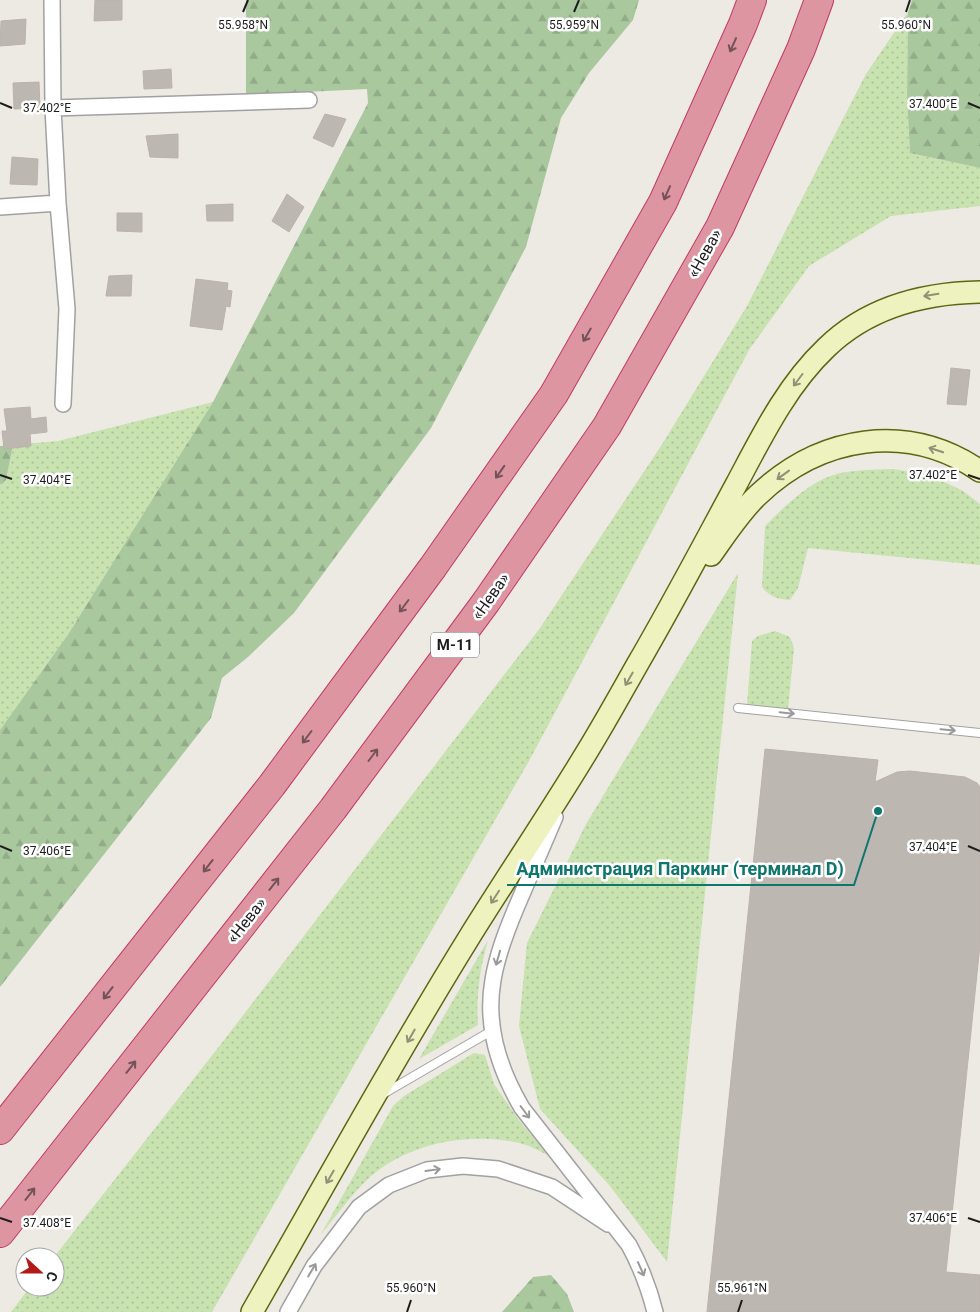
<svg xmlns="http://www.w3.org/2000/svg" width="980" height="1312" font-family="Roboto,sans-serif">
<style>
.grass{fill:url(#grass-dots)}
.forest{fill:url(#forest-firs)}
.building{fill:#bdb7b2;stroke:#bdb2a9}
.lines{fill:none;stroke-linecap:round;stroke-linejoin:round}
.lane-casing{stroke:#a1a1a1;stroke-width:10}
.street-casing{stroke:#a1a1a1;stroke-width:18}
.secondary-casing{stroke:#5d6712;stroke-width:24}
.highway-casing{stroke:#c43967;stroke-width:30}
.lane{stroke:#fff;stroke-width:8}
.street{stroke:#fff;stroke-width:15}
.secondary{stroke:#eef2be;stroke-width:21}
.highway{stroke:#dc95a1;stroke-width:28}
.oneway{stroke:#735358}
.oneway2{stroke:#909276}
.oneway3{stroke:#999}
.ticks{fill:none;stroke:#1d1d1d;stroke-width:2}
.labels{text-anchor:middle;stroke-width:5;stroke-linejoin:round;paint-order:stroke}
.shield{fill:#fff;stroke:#616161;stroke-width:1}
.shield-label{font-size:15px;font-weight:bold;fill:#1d1d1d}
.street-label{font-size:16px;fill:#1d1d1d;stroke:#fff}
.ticks-label{font-size:12px;text-anchor:middle;fill:#1d1d1d;stroke:#fff;stroke-width:5;stroke-linejoin:round;paint-order:stroke}
.leader{fill:none;stroke:#0f766e;stroke-width:2}
.callout-dot{fill:#0f766e;stroke:#fff;stroke-width:2}
.callout-label{font-size:18px;text-anchor:middle;font-weight:bold;fill:#0f766e;stroke:#fff;stroke-width:5;stroke-linejoin:round;paint-order:stroke}
</style>
<defs>
<pattern id="grass-dots" width="8" height="8" patternUnits="userSpaceOnUse" patternTransform="scale(1.25)"><rect width="8" height="8" fill="#c8e2b0"/><path d="M2 2h.1M6 6h.1" fill="none" stroke="#abc197" stroke-width="1.8" stroke-linecap="round"/></pattern>
<pattern id="forest-firs" width="22" height="20" patternUnits="userSpaceOnUse" patternTransform="scale(1.25)"><rect width="22" height="20" fill="#aac89e"/><path d="M5 1l3.5 6h-7zM16 11l3.5 6h-7z" fill="#92ab88"/></pattern>
</defs>
<rect width="100%" height="100%" fill="#edeae4"/>
<path class="grass" d="M908,12L907,98L910,153L980,168V206L891,216L809,266L749,350L529,761L212,1312H11L30,1287H55L54,1257L221,1044L540,628L661,446L747,306L866,74Z
M213,402L69,633L0,730V485L6,480L13,445L58,441Z
M893,469L930,475L963,491L980,504V565L808,548L798,588L790,600C777,599 770,597 762,587L765,526C782,509 801,490 823,479C844,469 870,470 893,469Z
M738,573L667,1262L610,1186L540,1109L519,1026L527,943L586,824Z
M775,631L790,637L794,648L788,710L747,705L752,641L758,636Z
M488,940C480,968 476,996 478,1025L419,1059Z
M474,1053L485,1055L494,1084L518,1119L548,1155C539,1151 529,1145 519,1143C467,1131 401,1144 363,1184C348,1199 335,1218 321,1234L393,1106L404,1096Z"/>
<path class="forest" d="M246,0H639L633,20L589,73L561,118L526,247L431,428L294,613L248,657L222,678L211,718L0,987V730L69,633L213,402L368,103L367,89L246,95Z
M912,0H980V168L910,153L907,98L908,12Z
M13,445L6,480L0,485V446Z
M551,1275L567,1294L574,1312H502L533,1277Z"/>
<path class="building" d="M95,0H122V20L94,21Z
M26,19L25,44L0,46L1,21Z
M171,69L172,88L144,89L143,71Z
M39,82L40,108L14,109L13,83Z
M325,114L346,119L333,147L313,138Z
M178,134V158L150,157L146,136Z
M12,157L38,159L37,185L10,184Z
M287,194L304,207L289,232L272,221Z
M233,204V221H207L206,205Z
M117,213H142V232L117,231Z
M132,275L131,296H106L109,276Z
M196,279L228,283L227,290L232,291L230,307L226,306L222,330L190,326Z
M951,368L970,370L966,405L947,404Z
M30,407L31,419L46,417L47,432L30,434L31,446L4,449L2,431H7L4,409Z
M765,749L878,760L875,782L897,772L910,771L965,777L977,783L980,787V945L946,1272L980,1275V1312H707Z"/>
<g class="lines">
<g class="lane-casing">
<path id="lane" d="M738,708L980,733
M383,1094L493,1030"/>
</g>
<g class="street-casing">
<path id="street" d="M52,0L53,108L58,203L67,309L63,404
M53,108L309,100
M0,207L58,203
M555,817C542,847 529,877 516,908C506,932 497,955 493,980C485,1025 499,1069 522,1108L629,1245C641,1267 649,1288 655,1312
M288,1312L314,1266L359,1207L389,1185L427,1170L463,1166L498,1169L552,1187L608,1224"/>
</g>
<g class="secondary-casing">
<path id="secondary" d="M711,555C726,534 740,512 758,495C820,436 907,421 980,471
M252,1312C324,1186 394,1059 470,936C508,875 548,816 585,755C603,726 620,695 637,665C672,605 704,544 737,483C762,436 787,385 826,348C868,307 923,293 980,292"/>
</g>
<g class="highway-casing">
<path id="highway" d="M0,1130L272,785L433,567L554,394L663,202L743,24L752,0
M0,1233L333,809L486,602L607,426L720,227L801,49L819,0"/>
</g>
<use href="#lane" class="lane"/>
<use href="#street" class="street"/>
<use href="#secondary" class="secondary"/>
<use href="#highway" class="highway"/>
</g>
<defs><path id="oneway-shaft" d="M-6 0H5M1.5-3L5.5 0L1.5 3" fill="none" stroke-width="1.6" stroke-linecap="round" stroke-linejoin="round" transform="scale(1.25)"/></defs>
<g class="oneway">
<use href="#oneway-shaft" transform="translate(733 45) rotate(114)"/>
<use href="#oneway-shaft" transform="translate(667 193) rotate(114)"/>
<use href="#oneway-shaft" transform="translate(587 335) rotate(120)"/>
<use href="#oneway-shaft" transform="translate(500 472) rotate(125)"/>
<use href="#oneway-shaft" transform="translate(404 606) rotate(127)"/>
<use href="#oneway-shaft" transform="translate(307 737) rotate(127)"/>
<use href="#oneway-shaft" transform="translate(373 755) rotate(-53)"/>
<use href="#oneway-shaft" transform="translate(208 866) rotate(128)"/>
<use href="#oneway-shaft" transform="translate(274 884) rotate(-52)"/>
<use href="#oneway-shaft" transform="translate(108 993) rotate(128)"/>
<use href="#oneway-shaft" transform="translate(131 1067) rotate(-52)"/>
<use href="#oneway-shaft" transform="translate(30 1194) rotate(-52)"/>
</g>
<g class="oneway2">
<use href="#oneway-shaft" transform="translate(931 295) rotate(171)"/>
<use href="#oneway-shaft" transform="translate(798 380) rotate(127)"/>
<use href="#oneway-shaft" transform="translate(936 450) rotate(-162)"/>
<use href="#oneway-shaft" transform="translate(783 475) rotate(144)"/>
<use href="#oneway-shaft" transform="translate(629 679) rotate(120)"/>
<use href="#oneway-shaft" transform="translate(495 897) rotate(123)"/>
<use href="#oneway-shaft" transform="translate(411 1036) rotate(120)"/>
<use href="#oneway-shaft" transform="translate(330 1177) rotate(120)"/>
</g>
<g class="oneway3">
<use href="#oneway-shaft" transform="translate(787 713) rotate(6)"/>
<use href="#oneway-shaft" transform="translate(948 730) rotate(5)"/>
<use href="#oneway-shaft" transform="translate(498 958) rotate(106)"/>
<use href="#oneway-shaft" transform="translate(525 1112) rotate(53)"/>
<use href="#oneway-shaft" transform="translate(433 1170) rotate(-8)"/>
<use href="#oneway-shaft" transform="translate(641 1269) rotate(66)"/>
<use href="#oneway-shaft" transform="translate(312 1270) rotate(-59)"/>
</g>
<path class="ticks" d="M243,12L248,0M574,12L579,0M906,12L910,0M0,103L12,108M968,103L980,108M0,475L12,479M968,475L980,479M0,846L12,851M968,846L980,851M0,1218L12,1222M968,1218L980,1222M407,1312L411,1300M738,1312L742,1300"/>
<g class="labels">
<rect class="shield" x="431" y="632.5" width="48" height="25" rx="4"/>
<g class="shield-label">
<text x="455" y="650">М-11</text>
</g>
<g class="street-label">
<text transform="translate(704 253) rotate(-61)" y="6">«Нева»</text>
<text transform="translate(490 596) rotate(-55)" y="6">«Нева»</text>
<text transform="translate(246 920) rotate(-52)" y="6">«Нева»</text>
</g>
</g>
<g class="ticks-label">
<text x="243" y="29">55.958°N</text>
<text x="574" y="29">55.959°N</text>
<text x="906" y="29">55.960°N</text>
<text x="933" y="108">37.400°E</text>
<text x="47" y="112">37.402°E</text>
<text x="933" y="479">37.402°E</text>
<text x="47" y="484">37.404°E</text>
<text x="933" y="851">37.404°E</text>
<text x="47" y="855">37.406°E</text>
<text x="933" y="1222">37.406°E</text>
<text x="47" y="1227">37.408°E</text>
<text x="411" y="1292">55.960°N</text>
<text x="742" y="1292">55.961°N</text>
</g>
<path class="leader" d="M878 811L854 885H507"/>
<circle class="callout-dot" cx="878" cy="811" r="5"/>
<g class="callout-label">
<text x="680" y="875">Администрация Паркинг (терминал D)</text>
</g>
<g transform="translate(40 1272) rotate(111)"><circle r="24" fill="#ffffff" stroke="#a5a5a5"/>
<path d="M0-4L9 19L0 12L-9 19Z" fill="#b31917"/>
<text y="-8" font-size="14" font-weight="bold" text-anchor="middle" fill="#1d1d1d">С</text>
</g>
</svg>
